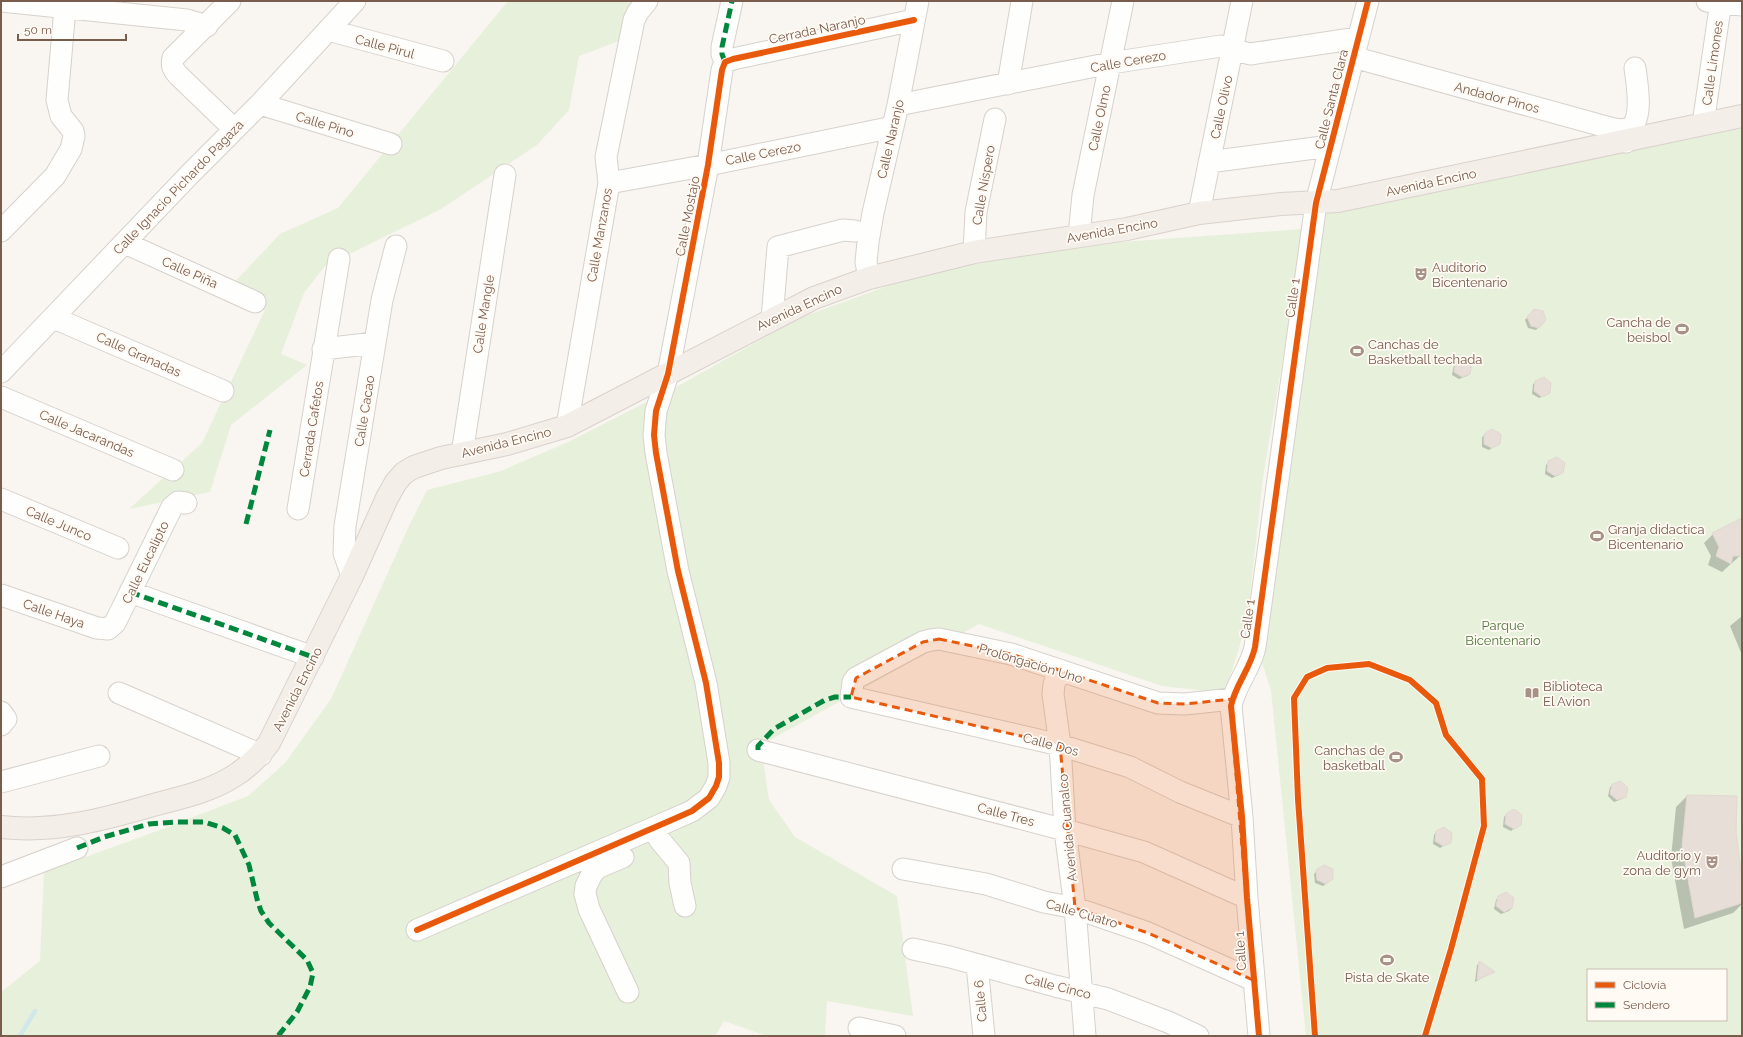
<svg xmlns="http://www.w3.org/2000/svg" width="1743" height="1037" font-family="Raleway,sans-serif">
<style>
.green{fill:#e7f0db;fill-rule:evenodd}
.shadow{fill:#0003}
.lines{fill:none;stroke-linecap:round;stroke-linejoin:round}
.stream{stroke:#d0e8ea;stroke-width:4.5}
.building{fill:#e6ded7;stroke:#e2d8d2}
.minor-casing{stroke:#d7d1cb;stroke-width:23}
.major-casing{stroke:#dad1cc;stroke-width:24}
.minor{stroke:#fefefd;stroke-width:21}
.major{stroke:#f3eee8;stroke-width:22}
.quiet{stroke:#00873e;stroke-width:5;stroke-dasharray:10 5;stroke-linecap:butt}
.cycleway-casing{stroke:#fffaf3;stroke-width:8}
.cycleway{stroke:#e8590c;stroke-width:6}
.marked{fill:#e8590c;fill-opacity:0.2;stroke:#e8590c;stroke-width:3;stroke-dasharray:8 5;stroke-linejoin:round}
.labels{text-anchor:middle;stroke-width:3.5;stroke-linejoin:round;paint-order:stroke}
.street-label{font-size:13px;fill:#7a5c4d;stroke:#fffaf3}
.poi-label{font-size:13px;fill:#7a5c4d;stroke:#fffaf3;text-anchor:start}
.park-label{font-size:13px;fill:#537a41;stroke:#fffaf3}
</style>
<rect width="100%" height="100%" fill="#f9f5f0"/>
<path class="green" d="M508,1H660L619,41L579,56L569,110L537,145L441,209L325,266L304,293L281,354L307,365L231,425L210,492L129,509L202,443L265,310L228,289L280,234L338,208Z
M1742,125V1036H1306L1273,710L1271,691L1258,649L1322,212ZM1588,970H1726V1020H1588Z
M1304,229L1263,478L1247,622L1225,693L1162,686L979,624L761,745L769,800L795,837L897,896L913,1016L827,1001L825,1036H767L724,1021L715,1036H1V992L40,961L44,872L149,834L248,796L285,763L331,699L409,526L427,490L498,472L566,443L680,385L799,318L982,252Z"/>
<path class="shadow" d="M1534,310L1545,320L1536,330L1528,328L1525,320Z
M1456,363L1470,374L1467,376L1459,379L1452,375L1454,365Z
M1536,382L1549,393L1546,395L1539,398L1532,394L1533,384Z
M1485,435L1499,443L1489,450L1482,447V437Z
M1549,462L1562,473L1559,475L1552,478L1545,474L1546,465Z
M1742,519V554L1722,572L1708,565L1711,556L1704,543L1713,534Z
M1742,616V655L1730,626Z
M1613,785L1625,797L1622,799L1614,802L1608,796L1610,787Z
M1687,796L1735,833L1742,885V904L1733,913L1684,929L1671,858L1676,807Z
M1506,815L1520,824L1511,831L1503,827L1504,817Z
M1436,832L1450,842L1440,848L1433,844L1434,835Z
M1317,871L1332,879L1323,886L1315,883L1314,874Z
M1498,897L1512,908L1509,911L1501,914L1494,909L1496,900Z
M1479,963L1493,972L1475,982L1477,965Z"/>
<g class="lines">
<path class="stream" d="M20,1036L35,1011"/>
</g>
<path class="building" d="M1534,309L1543,311L1546,320L1539,328L1531,326L1527,317Z
M1464,358L1472,364L1470,374L1462,377L1454,372L1456,362Z
M1544,377L1551,383L1550,393L1542,397L1534,391L1535,381Z
M1492,429L1501,434L1500,444L1492,448L1484,444V434Z
M1557,457L1565,463L1563,473L1555,476L1547,471L1548,461Z
M1742,518V556H1733L1731,564L1716,556L1719,547L1712,533Z
M1621,781L1628,788L1626,797L1617,800L1610,794L1612,784Z
M1687,795L1737,796L1736,832L1742,878V903L1695,918L1682,846Z
M1514,809L1522,815L1521,825L1514,829L1505,824L1506,814Z
M1444,827L1452,833L1451,843L1443,846L1435,841L1436,831Z
M1324,865L1333,869V879L1326,884L1317,880L1316,870Z
M1506,892L1514,898L1512,908L1504,912L1496,906L1498,896Z
M1479,961L1495,972L1477,980Z"/>
<g class="lines">
<g class="minor-casing">
<path id="minor" d="M1,1L187,20L207,26
M230,1L173,58C171,66 173,69 178,75L234,129
M1707,1L1742,5
M328,30L443,61
M1353,57L1614,129L1621,130L1629,129L1626,142
M725,62L733,59L914,20
M725,62L722,54V47L732,1
M1008,84L1022,1
M260,104L391,144
M898,105L1111,63L1221,46L1250,54L1358,38
M1703,124L1721,1
M1629,129C1644,119 1637,84 1635,68
M1209,162L1330,146
M609,183L708,165L893,127
M1199,213L1242,1
M1,231L55,176L71,149L74,136L73,131L61,116L57,100L65,8
M1079,236L1083,195L1123,1
M125,243L255,302
M974,252L976,212L995,119
M869,278L866,262L868,242L873,213L898,105L918,1
M54,318L223,391
M772,319L778,247L843,230L855,231
M323,349L375,343
M1,372L190,174L260,104L355,1
M1,397L173,470
M567,426L609,183L606,157L634,20L638,12L647,1
M462,454L505,175
M1,499L118,548
M298,509L339,259
M352,576L344,553L345,526L382,300L396,246
M130,592L313,657
M1,595L97,628L108,629L115,623L172,507L178,502L186,503
M1060,670L1054,684L1053,694L1060,745L1065,830L1075,908L1085,1036
M119,693L261,755
M1232,699L1185,704L1158,703L1011,654L939,639L931,640L923,642L856,678L853,682L851,697L1060,745L1130,767L1180,792L1242,817
M1,712L6,719L1,725
M758,750L1065,830L1144,852L1247,898
M1,782L99,756
M659,839L679,863L680,883L685,906
M623,857L597,868L592,874L586,886L585,894L589,909L628,992
M903,869L986,884L1044,902L1075,908L1148,933L1253,980
M1,877L77,848
M417,930L667,822L692,811L709,798L716,786L719,777V763L706,683L678,571L656,453L654,435L656,411L668,374L708,165L722,70L725,62
M913,949L950,957L1055,986L1108,999L1168,1022L1198,1036
M977,965L984,1036
M859,1028L895,1036
M1259,1036L1247,898L1242,817L1231,706C1235,685 1251,668 1255,647L1316,203L1368,1"/>
</g>
<g class="major-casing">
<path id="major" d="M1,827C56,833 105,819 157,804C183,797 211,791 234,776C249,767 259,756 269,743L352,576L387,498L396,482L404,473L414,467L441,458L507,444L567,426L814,298L869,278L974,252L1127,229L1199,213L1281,204L1338,201L1742,116"/>
</g>
<use href="#minor" class="minor"/>
<use href="#major" class="major"/>
<path class="quiet" d="M725,62L722,54V47L732,1
M246,524L270,430
M130,592L313,657
M758,750V746L774,729L825,700L835,697H851
M77,848L104,837L149,824L176,822H204L223,828L235,835L249,865L257,899L261,911L269,923L307,960L313,973L310,987L297,1012L278,1036"/>
<g class="cycleway-casing">
<path id="cycleway" d="M417,930L667,822L692,811L709,798L716,786L719,777V763L706,683L678,571L656,453L654,435L656,411L668,374L708,165L722,70L725,62L733,59L914,20
M1259,1036L1247,898L1242,817L1231,706C1235,685 1251,668 1255,647L1316,203L1368,1
M1315,1036L1298,799L1294,698L1307,677L1327,668L1369,664L1410,680L1436,703L1446,735L1482,779L1484,826L1451,949L1425,1036"/>
</g>
<use href="#cycleway" class="cycleway"/>
</g>
<path class="marked" d="M939,639L1011,654L1158,703L1185,704L1232,699L1231,714L1253,980L1148,933L1075,908L1060,745L851,697L856,678L923,642Z"/>
<defs>
<g id="theatre-bare" transform="scale(1.08)"><path d="M-5-5.5Q0-4 5-5.5V0Q5 5 0 6Q-5 5-5 0ZM-3.3-2.5H-1v1.5H-3.3ZM1-2.5H3.3v1.5H1ZM-2.8 1Q0 5.5 2.8 1Z" fill="#a69286" stroke="#fffaf3" stroke-width="2.5" paint-order="stroke"/></g>
<g id="stadium-bare" transform="scale(1.08)"><path d="M0-5a6.5 5 0 1 0 0 10a6.5 5 0 1 0 0-10ZM-3.5-1.8h7v3.6h-7Z" fill="#a69286" stroke="#fffaf3" stroke-width="2.5" paint-order="stroke"/></g>
<g id="library-bare" transform="scale(1.08)"><path d="M-6-4Q-3-5.5-.7-3.5V5Q-3 3-6 4ZM6-4Q3-5.5 .7-3.5V5Q3 3 6 4Z" fill="#a69286" stroke="#fffaf3" stroke-width="2.5" paint-order="stroke"/></g>
</defs>
<g fill-rule="evenodd">
<use href="#theatre-bare" x="1421" y="274"/>
<use href="#stadium-bare" x="1682" y="329"/>
<use href="#stadium-bare" x="1357" y="351"/>
<use href="#stadium-bare" x="1597" y="536"/>
<use href="#library-bare" x="1532" y="693"/>
<use href="#stadium-bare" x="1396" y="757"/>
<use href="#theatre-bare" x="1712" y="862"/>
<use href="#stadium-bare" x="1387" y="960"/>
</g>
<g class="labels">
<g class="street-label">
<text transform="translate(817 29) rotate(-12)" y="5">Cerrada Naranjo</text>
<text transform="translate(385 46) rotate(15)" y="5">Calle Pirul</text>
<text transform="translate(1128 61) rotate(-10)" y="5">Calle Cerezo</text>
<text transform="translate(1712 63) rotate(-82)" y="5">Calle Limones</text>
<text transform="translate(1497 97) rotate(15)" y="5">Andador Pinos</text>
<text transform="translate(1331 99) rotate(-76)" y="5">Calle Santa Clara</text>
<text transform="translate(1221 107) rotate(-78)" y="5">Calle Olivo</text>
<text transform="translate(1099 118) rotate(-78)" y="5">Calle Olmo</text>
<text transform="translate(325 124) rotate(17)" y="5">Calle Pino</text>
<text transform="translate(890 139) rotate(-77)" y="5">Calle Naranjo</text>
<text transform="translate(763 153) rotate(-11)" y="5">Calle Cerezo</text>
<text transform="translate(1431 182) rotate(-12)" y="5">Avenida Encino</text>
<text transform="translate(983 185) rotate(-80)" y="5">Calle Níspero</text>
<text transform="translate(178 187) rotate(-46)" y="5">Calle Ignacio Pichardo Pagaza</text>
<text transform="translate(687 216) rotate(-79)" y="5">Calle Mostajo</text>
<text transform="translate(1112 230) rotate(-10)" y="5">Avenida Encino</text>
<text transform="translate(599 235) rotate(-80)" y="5">Calle Manzanos</text>
<text transform="translate(190 272) rotate(24)" y="5">Calle Piña</text>
<text transform="translate(1292 298) rotate(-82)" y="5">Calle 1</text>
<text transform="translate(799 307) rotate(-25)" y="5">Avenida Encino</text>
<text transform="translate(483 314) rotate(-81)" y="5">Calle Mangle</text>
<text transform="translate(139 354) rotate(24)" y="5">Calle Granadas</text>
<text transform="translate(364 411) rotate(-81)" y="5">Calle Cacao</text>
<text transform="translate(311 429) rotate(-81)" y="5">Cerrada Cafetos</text>
<text transform="translate(87 433) rotate(23)" y="5">Calle Jacarandas</text>
<text transform="translate(506 442) rotate(-14)" y="5">Avenida Encino</text>
<text transform="translate(59 523) rotate(23)" y="5">Calle Junco</text>
<text transform="translate(145 562) rotate(-64)" y="5">Calle Eucalipto</text>
<text transform="translate(54 613) rotate(19)" y="5">Calle Haya</text>
<text transform="translate(1247 619) rotate(-82)" y="5">Calle 1</text>
<text transform="translate(1031 663) rotate(17)" y="5">Prolongación Uno</text>
<text transform="translate(297 689) rotate(-63)" y="5">Avenida Encino</text>
<text transform="translate(1051 744) rotate(15)" y="5">Calle Dos</text>
<text transform="translate(1006 814) rotate(15)" y="5">Calle Tres</text>
<text transform="translate(1067 828) rotate(-95)" y="5">Avenida Cuanalco</text>
<text transform="translate(1082 913) rotate(16)" y="5">Calle Cuatro</text>
<text transform="translate(1240 951) rotate(-94)" y="5">Calle 1</text>
<text transform="translate(1058 986) rotate(14)" y="5">Calle Cinco</text>
<text transform="translate(980 1001) rotate(-95)" y="5">Calle 6</text>
</g>
<g class="poi-label">
<text x="1432" y="272">Auditorio<tspan x="1432" dy="15">Bicentenario</tspan></text>
<text x="1671" y="327" text-anchor="end">Cancha de<tspan x="1671" dy="15">beisbol</tspan></text>
<text x="1368" y="349">Canchas de<tspan x="1368" dy="15">Basketball techada</tspan></text>
<text x="1608" y="534">Granja didactica<tspan x="1608" dy="15">Bicentenario</tspan></text>
<text x="1543" y="691">Biblioteca<tspan x="1543" dy="15">El Avion</tspan></text>
<text x="1385" y="755" text-anchor="end">Canchas de<tspan x="1385" dy="15">basketball</tspan></text>
<text x="1701" y="860" text-anchor="end">Auditorio y<tspan x="1701" dy="15">zona de gym</tspan></text>
<text x="1387" y="982" text-anchor="middle">Pista de Skate</text>
</g>
<g class="park-label">
<text x="1503" y="630">Parque<tspan x="1503" dy="15">Bicentenario</tspan></text>
</g>
</g>
<rect width="1743" height="1037" fill="none" stroke="#7a5c4d" stroke-width="4"/>
<rect x="1587" y="969" width="140" height="52" fill="#fffaf3" stroke="#cabbb1"/>
<rect x="1595" y="982" width="20" height="6" fill="#e8590c" stroke="#cabbb1"/>
<text x="1623" y="989" font-size="12" fill="#7a5c4d">Ciclovía</text>
<rect x="1595" y="1002" width="20" height="6" fill="#00873e" stroke="#cabbb1"/>
<text x="1623" y="1009" font-size="12" fill="#7a5c4d">Sendero</text>
<path d="M18 34v6h108v-6" fill="none" stroke="#7a5c4d" stroke-width="2"/>
<text x="24" y="34" font-size="12" fill="#7a5c4d" stroke="#fffaf3" stroke-width="3" paint-order="stroke">50 m</text>
</svg>
